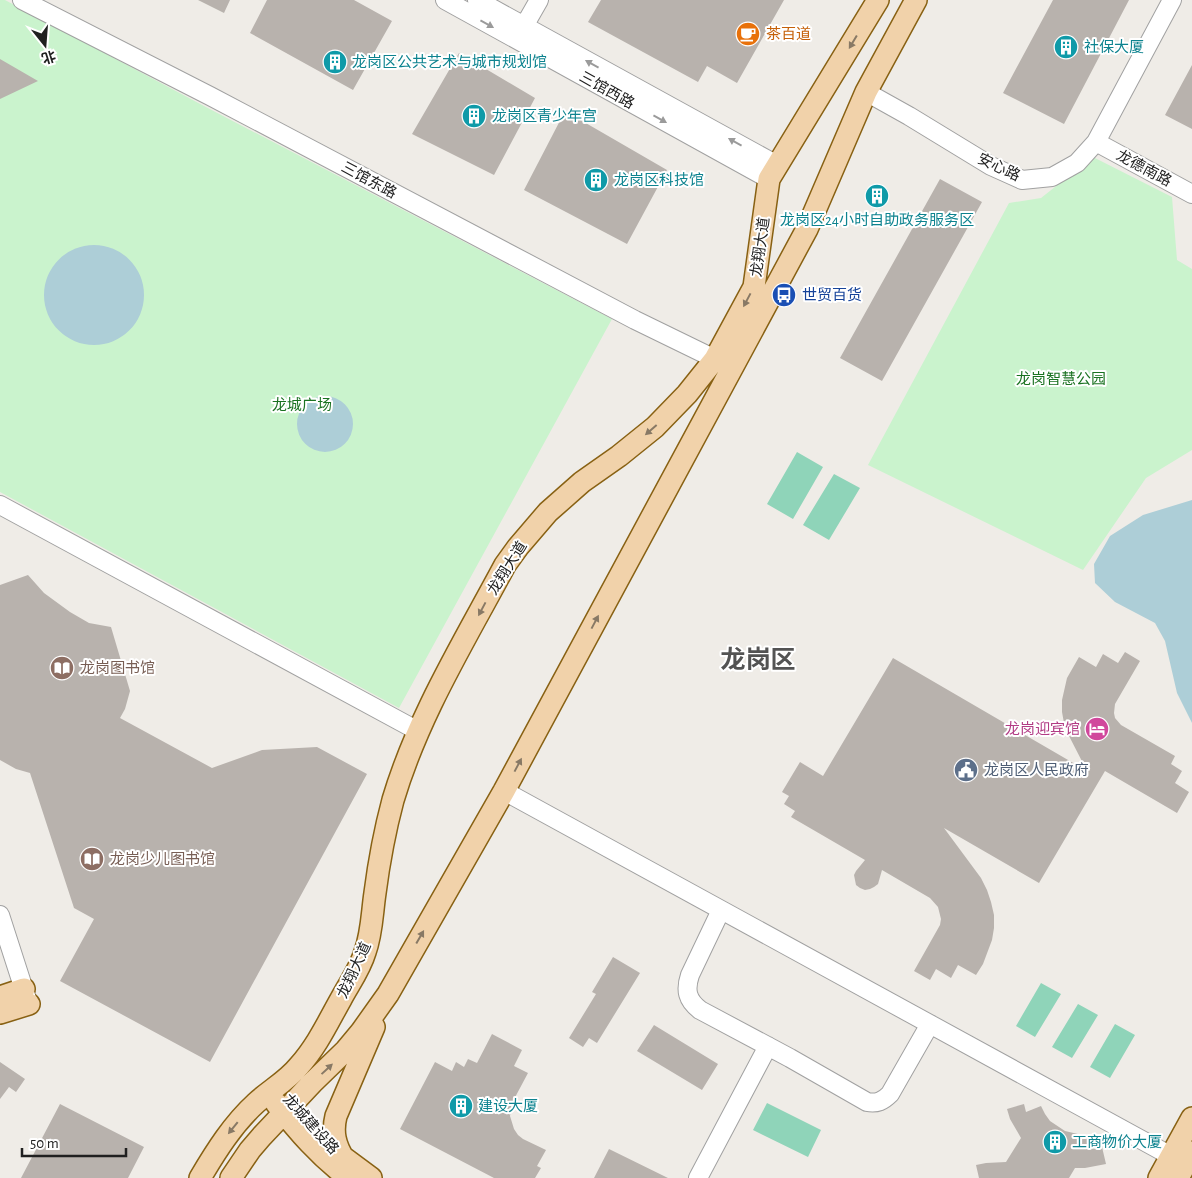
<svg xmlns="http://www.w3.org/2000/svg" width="1192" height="1178" font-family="'Alegreya Sans','Noto Sans SC',sans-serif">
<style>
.park{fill:#caf3cd}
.pitch{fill:#8fd4b9}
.water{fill:#adced7}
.building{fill:#b8b2ad}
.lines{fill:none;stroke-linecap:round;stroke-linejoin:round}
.minor-casing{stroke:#a1a1a1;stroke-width:20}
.major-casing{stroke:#886113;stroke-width:24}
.minor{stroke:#fff;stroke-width:18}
.major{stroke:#f1d2aa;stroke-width:21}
.oneway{fill:#9b9b9b}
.oneway2{fill:#887965}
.labels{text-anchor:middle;stroke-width:4;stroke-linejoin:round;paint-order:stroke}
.food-label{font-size:15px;fill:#c56008;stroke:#fff;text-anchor:start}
.culture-label{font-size:15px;fill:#0d838f;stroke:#fff;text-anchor:start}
.street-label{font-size:15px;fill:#202020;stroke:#fff}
.transit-label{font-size:15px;fill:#164399;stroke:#fff;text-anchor:start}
.park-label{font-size:15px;fill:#1a7221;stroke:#fff}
.education-label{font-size:15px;fill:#785e54;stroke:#fff;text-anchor:start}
.hotel-label{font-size:15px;fill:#b23c85;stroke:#fff;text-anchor:end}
.service-label{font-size:15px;fill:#4e5e75;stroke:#fff;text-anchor:start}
.town-label{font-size:25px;font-weight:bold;fill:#535353;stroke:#fff}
</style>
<rect width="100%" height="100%" fill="#efece7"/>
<path class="park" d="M0,0H5L204,106L612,319L399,708L0,492Z
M1093,157L1172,197L1177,260L1192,269V450L1146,478L1083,570L868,465L1009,203L1041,198Z"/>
<path class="pitch" d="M797,452L823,467L793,519L767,504Z
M834,474L860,488L829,540L803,525Z
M1041,983L1061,994L1035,1037L1016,1026Z
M1078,1004L1098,1015L1072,1058L1052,1047Z
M1115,1024L1135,1035L1110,1078L1090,1067Z
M767,1103L821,1130L808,1157L753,1130Z"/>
<path class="water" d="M44 295a50 50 0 1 1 100 0a50 50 0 1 1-100 0Z
M297 424a28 28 0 1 1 56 0a28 28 0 1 1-56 0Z
M1192,500V723L1177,693L1165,641L1155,623L1115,602L1095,583L1094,564L1110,536L1143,515Z"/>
<path class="building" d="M198,0H230L224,13Z
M267,0H354L392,21L353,90L250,33Z
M601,0H784L737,83L707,66L698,82L588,22Z
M1053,0H1129L1064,124L1003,93Z
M459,53L535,98L494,175L412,134Z
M0,59L38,81L0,99Z
M1192,65V129L1165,115Z
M565,111L667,170L627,244L524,190Z
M940,179L982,202L882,381L840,358Z
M28,575L44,593L70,612L89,623L111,627L130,691L125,709L120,718L212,768L262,750L317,747L367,774L210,1062L60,981L94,919L74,908L30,773L16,769L0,760V585Z
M1125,652L1140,661L1115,704L1114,713L1115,718L1121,725L1175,756L1171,764L1182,771L1175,783L1189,792L1177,813L1105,771L1039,883L944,828L981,878L987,890L991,902L994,915V928L992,940L983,964L976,975L958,965L951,978L936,969L930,980L914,971L940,925L941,919L938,907L930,898L882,870L878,884L874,887L870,889L865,890L860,888L856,885L854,875L856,871L865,860L791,817L795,811L784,804L789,796L782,792L800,762L823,776L893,658L1087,771L1068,734L1064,723L1062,712V700L1067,678L1079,657L1096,667L1103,654L1118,663Z
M613,957L640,973L597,1043L589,1038L583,1047L569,1038L596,994L592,992Z
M654,1025L718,1064L702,1090L637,1051Z
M492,1034L522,1050L514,1066L528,1073L512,1103L510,1116L514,1129L518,1135L523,1139L546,1150L537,1166L541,1168L535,1178H494L400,1129L435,1062L452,1071L456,1062L464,1067L468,1059L477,1063Z
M0,1062L25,1079L16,1092L9,1087L0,1099Z
M60,1104L144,1147L128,1178H21Z
M1024,1104L1026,1112L1041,1106L1045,1114L1050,1121L1065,1131L1082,1135L1091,1134L1094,1149L1102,1147L1106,1164L1085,1168H1075L1069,1178H979L976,1165L986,1163L1006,1162L1021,1138L1010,1119L1007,1109Z
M609,1149L668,1178H594Z"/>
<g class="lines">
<g class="minor-casing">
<path id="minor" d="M22,0L210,96L635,320L715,359
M445,0L769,179
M477,0L777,165
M519,35L539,0
M866,92L909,116L991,166L1022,180L1052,177L1077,163L1096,142L1172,0
M1096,142L1192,194
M0,505L418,731
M504,791L1171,1156L1182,1160
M721,910L690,975C685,990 687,1000 700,1010L790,1058L867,1102C877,1104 883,1101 890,1094L930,1024
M0,915L28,1002
M698,1178L768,1046"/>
</g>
<g class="major-casing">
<path id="major" d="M0,997L24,989
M0,1013L29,1004
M276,1103C298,1131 320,1157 349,1178
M340,1155L371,1178
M344,1159C335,1145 332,1132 336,1116L374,1027
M200,1178C216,1151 233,1124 256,1103C270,1090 287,1081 299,1066C317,1046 328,1022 341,999C349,984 360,969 365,952C372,933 372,913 375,893C379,862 385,830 393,800C418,716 464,642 505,565L518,547L548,512L582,482L619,456L655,427L687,394L715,359L754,287L769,179L878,0
M231,1178L250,1150L262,1136L312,1083L346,1050L361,1032L388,994L504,791L807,229L866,92L916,0
M1159,1178L1192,1118
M1178,1178L1192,1152"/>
</g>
<use href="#minor" class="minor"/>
<use href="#major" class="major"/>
</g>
<defs><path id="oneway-solid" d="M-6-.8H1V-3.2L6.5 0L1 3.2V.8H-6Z" transform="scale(1.25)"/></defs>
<g class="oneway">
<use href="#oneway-solid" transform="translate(487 24) rotate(29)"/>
<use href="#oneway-solid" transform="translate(592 64) rotate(-151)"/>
<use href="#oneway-solid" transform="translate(660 119) rotate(29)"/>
<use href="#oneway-solid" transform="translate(735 142) rotate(-151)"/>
</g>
<g class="oneway2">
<use href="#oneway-solid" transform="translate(853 42) rotate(121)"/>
<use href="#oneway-solid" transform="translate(747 300) rotate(118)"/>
<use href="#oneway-solid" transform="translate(651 430) rotate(139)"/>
<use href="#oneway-solid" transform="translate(482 609) rotate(118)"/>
<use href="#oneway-solid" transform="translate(595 622) rotate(-62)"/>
<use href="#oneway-solid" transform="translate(518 765) rotate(-62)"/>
<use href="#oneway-solid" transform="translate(420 937) rotate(-60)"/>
<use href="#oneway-solid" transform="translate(327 1069) rotate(-43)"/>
<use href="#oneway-solid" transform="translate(233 1128) rotate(129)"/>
</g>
<defs>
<g id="cafe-disc" transform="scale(1.25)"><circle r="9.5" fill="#e8710a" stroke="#fff"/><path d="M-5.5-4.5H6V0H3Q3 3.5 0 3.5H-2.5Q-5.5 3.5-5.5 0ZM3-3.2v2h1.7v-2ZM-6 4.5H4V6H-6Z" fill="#fff"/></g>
<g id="building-disc" transform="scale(1.25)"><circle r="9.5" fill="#0f9aa8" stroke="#fff"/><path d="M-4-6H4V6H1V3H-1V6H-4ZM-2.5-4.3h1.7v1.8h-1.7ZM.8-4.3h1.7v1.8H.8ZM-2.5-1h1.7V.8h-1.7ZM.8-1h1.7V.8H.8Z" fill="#fff"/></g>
<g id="bus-disc" transform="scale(1.25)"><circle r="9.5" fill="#1a4fb4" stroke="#fff"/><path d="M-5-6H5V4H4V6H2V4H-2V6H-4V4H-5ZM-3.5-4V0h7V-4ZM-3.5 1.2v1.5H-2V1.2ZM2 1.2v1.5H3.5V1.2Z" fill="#fff"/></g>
<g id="library-disc" transform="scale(1.25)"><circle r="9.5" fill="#8d6e63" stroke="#fff"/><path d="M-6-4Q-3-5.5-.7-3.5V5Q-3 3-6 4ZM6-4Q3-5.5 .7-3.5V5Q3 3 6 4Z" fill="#fff"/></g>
<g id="hotel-disc" transform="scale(1.25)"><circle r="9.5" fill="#d1479c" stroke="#fff"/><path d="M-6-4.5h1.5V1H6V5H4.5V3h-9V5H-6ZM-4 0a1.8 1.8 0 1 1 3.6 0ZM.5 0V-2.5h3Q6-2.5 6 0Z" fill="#fff"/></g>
<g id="civic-disc" transform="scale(1.25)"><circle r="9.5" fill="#5c6f8a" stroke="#fff"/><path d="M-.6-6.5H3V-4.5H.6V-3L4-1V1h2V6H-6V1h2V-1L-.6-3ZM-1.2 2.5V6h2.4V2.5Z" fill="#fff"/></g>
</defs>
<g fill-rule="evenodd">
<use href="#cafe-disc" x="748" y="34"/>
<use href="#building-disc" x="1066" y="47"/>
<use href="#building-disc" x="335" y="62"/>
<use href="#building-disc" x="474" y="116"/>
<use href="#building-disc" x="596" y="180"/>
<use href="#building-disc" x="877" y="196"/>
<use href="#bus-disc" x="784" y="295"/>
<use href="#library-disc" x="62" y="668"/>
<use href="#hotel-disc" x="1097" y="729"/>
<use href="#civic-disc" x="966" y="770"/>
<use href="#library-disc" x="92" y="859"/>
<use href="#building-disc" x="461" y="1106"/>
<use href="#building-disc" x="1055" y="1142"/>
</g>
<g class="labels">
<g class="food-label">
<text x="766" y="39">茶百道</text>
</g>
<g class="culture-label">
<text x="1084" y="52">社保大厦</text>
<text x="352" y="67">龙岗区公共艺术与城市规划馆</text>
<text x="492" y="121">龙岗区青少年宫</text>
<text x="614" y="185">龙岗区科技馆</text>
<text x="877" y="225" text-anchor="middle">龙岗区24小时自助政务服务区</text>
<text x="478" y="1111">建设大厦</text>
<text x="1072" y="1147">工商物价大厦</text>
</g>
<g class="street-label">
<text transform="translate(607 90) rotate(29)" y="5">三馆西路</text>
<text transform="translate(999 167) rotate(25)" y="5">安心路</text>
<text transform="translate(1144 168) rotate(28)" y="5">龙德南路</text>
<text transform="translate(369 180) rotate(28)" y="5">三馆东路</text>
<text transform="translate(760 247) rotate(-82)" y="5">龙翔大道</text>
<text transform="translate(507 568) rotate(-58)" y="5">龙翔大道</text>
<text transform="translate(354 970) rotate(-65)" y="5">龙翔大道</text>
<text transform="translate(311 1124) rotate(48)" y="5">龙城建设路</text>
</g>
<g class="transit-label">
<text x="802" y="300">世贸百货</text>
</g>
<g class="park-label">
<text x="1061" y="384">龙岗智慧公园</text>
<text x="302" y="410">龙城广场</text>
</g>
<g class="education-label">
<text x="80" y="673">龙岗图书馆</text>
<text x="110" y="864">龙岗少儿图书馆</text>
</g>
<g class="hotel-label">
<text x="1080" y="734">龙岗迎宾馆</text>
</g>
<g class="service-label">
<text x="984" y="775">龙岗区人民政府</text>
</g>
<g class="town-label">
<text x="758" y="668">龙岗区</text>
</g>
</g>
<g transform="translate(45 45) rotate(163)" stroke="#ffffff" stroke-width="4" paint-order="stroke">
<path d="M0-4L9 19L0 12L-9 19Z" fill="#202020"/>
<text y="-8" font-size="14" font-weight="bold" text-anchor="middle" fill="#202020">北</text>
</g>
<path d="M22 1148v8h104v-8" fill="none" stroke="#202020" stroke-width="2.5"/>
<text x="30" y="1148" font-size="15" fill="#202020" stroke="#ffffff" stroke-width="4" paint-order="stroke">50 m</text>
</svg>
